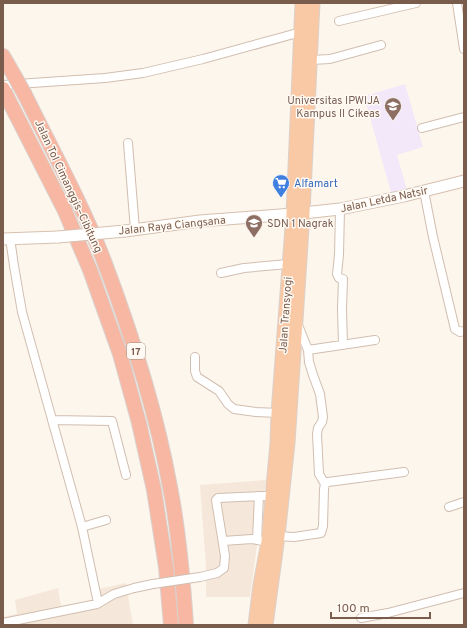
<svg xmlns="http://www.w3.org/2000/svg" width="467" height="628" font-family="Overpass,sans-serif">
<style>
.residential{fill:#f5e8da}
.education{fill:#f3e8fa}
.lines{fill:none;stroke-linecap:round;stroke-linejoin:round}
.minor-casing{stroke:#d1beb0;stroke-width:10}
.secondary-casing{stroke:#d6c0b0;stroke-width:13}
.trunk-casing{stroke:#dad1cd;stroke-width:15}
.motorway-casing{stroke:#dad1cd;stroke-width:16}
.minor{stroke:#fff;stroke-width:8}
.secondary{stroke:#fff;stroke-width:11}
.trunk{stroke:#f9c8a4;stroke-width:13}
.motorway{stroke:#f7b7a3;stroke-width:14}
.minor-bridge-casing{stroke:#d1beb0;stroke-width:10;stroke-linecap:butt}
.secondary-bridge-casing{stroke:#d6c0b0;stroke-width:13;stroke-linecap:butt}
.motorway-bridge-casing{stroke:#dad1cd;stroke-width:16;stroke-linecap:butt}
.minor-bridge{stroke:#fff;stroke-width:8}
.secondary-bridge{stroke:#fff;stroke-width:11}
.motorway-bridge{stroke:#f7b7a3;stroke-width:14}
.labels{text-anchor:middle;stroke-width:3;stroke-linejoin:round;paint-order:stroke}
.shield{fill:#fffaf3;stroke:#a28b7f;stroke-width:1}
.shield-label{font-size:10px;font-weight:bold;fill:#7a5c4d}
.education-label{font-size:11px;fill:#785e54;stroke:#fffaf3;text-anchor:end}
.shop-label{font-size:11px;fill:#366cbe;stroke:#fffaf3;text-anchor:start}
.street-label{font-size:11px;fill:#7a5c4d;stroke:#fffaf3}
</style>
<rect width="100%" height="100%" fill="#fdf6ec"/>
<path class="residential" d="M266,480L250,597H206V567L200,485Z
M126,583L133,625H3V617L17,614L15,600L58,588L61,606L93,600L94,590Z"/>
<path class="education" d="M405,84L423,147L397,155L408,193L392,196L364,96Z"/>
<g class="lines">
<g class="minor-casing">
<path id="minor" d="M457,3L464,49
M339,21L416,3
M311,60L330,59L381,45
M3,85L105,78L143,73L203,59L301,32
M422,128L464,117
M128,143L135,230
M424,191L433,237L455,329L460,332L464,331
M340,209L339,255L337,274L339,278L343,279L342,309L343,345
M10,238L14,266L22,312L82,527L98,603
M221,273L244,268L288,264
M298,325L308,350
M195,357V371L197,377L219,391L228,404L234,409L256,412L278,413
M52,420L112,421L126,475
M325,484L319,474L317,434L318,428L322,422L323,417L320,394L313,375L309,362L308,350L375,340
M449,507L464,502
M82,527L106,520
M278,536L294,537L321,533L323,526L324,489L325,484L328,482L404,472
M257,539L259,496
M223,541L252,539L268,542
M200,577L217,573L224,568L225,556L216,500L218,498L259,496H272
M361,618L388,613L464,593
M3,623L97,604L114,594L134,588L153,584"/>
</g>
<g class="secondary-casing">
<path id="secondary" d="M303,213L340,209L404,196L464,181
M125,231L200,221L293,214
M3,239L58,237"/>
</g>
<g class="trunk-casing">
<path id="trunk" d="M255,625L260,585L268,542L277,443L278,413L293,214L302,3
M266,625L278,536L288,443L303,213L313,3"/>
</g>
<g class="motorway-casing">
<path id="motorway" d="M3,56L15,77
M3,89L65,211L90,270L120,354L139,423L154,490L166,567L171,625
M25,95C52,150 82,204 104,261C132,335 156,410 170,487C179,533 183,579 186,625"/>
</g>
<use href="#minor" class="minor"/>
<use href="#secondary" class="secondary"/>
<use href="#trunk" class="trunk"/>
<use href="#motorway" class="motorway"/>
<g class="minor-bridge-casing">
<path id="minor-bridge" d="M153,584L200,577"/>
</g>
<g class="secondary-bridge-casing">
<path id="secondary-bridge" d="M58,237L125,231"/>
</g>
<g class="motorway-bridge-casing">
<path id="motorway-bridge" d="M15,77L25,95"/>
</g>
<use href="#minor-bridge" class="minor-bridge"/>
<use href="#secondary-bridge" class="secondary-bridge"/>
<use href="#motorway-bridge" class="motorway-bridge"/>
</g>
<defs>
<g id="university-pin" transform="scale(0.9)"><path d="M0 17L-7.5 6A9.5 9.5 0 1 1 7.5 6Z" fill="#8d6e63" stroke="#fffaf3"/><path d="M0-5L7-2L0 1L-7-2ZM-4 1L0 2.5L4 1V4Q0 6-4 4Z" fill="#fff"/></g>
<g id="supermarket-pin" transform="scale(0.9)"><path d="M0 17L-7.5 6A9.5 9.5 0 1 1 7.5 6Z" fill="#3f7fe0" stroke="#fffaf3"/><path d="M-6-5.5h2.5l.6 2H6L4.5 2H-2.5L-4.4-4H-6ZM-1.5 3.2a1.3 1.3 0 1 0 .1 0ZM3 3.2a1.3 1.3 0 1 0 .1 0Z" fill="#fff"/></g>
<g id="school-pin" transform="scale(0.9)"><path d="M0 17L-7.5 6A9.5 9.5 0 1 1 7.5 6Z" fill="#8d6e63" stroke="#fffaf3"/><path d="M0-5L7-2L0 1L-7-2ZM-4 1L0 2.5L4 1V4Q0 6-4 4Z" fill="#fff"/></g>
</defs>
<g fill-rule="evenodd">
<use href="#university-pin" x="393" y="106"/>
<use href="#supermarket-pin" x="281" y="183"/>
<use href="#school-pin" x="254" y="223"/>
</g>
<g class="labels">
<rect class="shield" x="127" y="343" width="18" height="16" rx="3"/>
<g class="shield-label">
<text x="136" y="355">17</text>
</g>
<g class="education-label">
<text x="380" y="104">Universitas IPWIJA<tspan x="380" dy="13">Kampus II Cikeas</tspan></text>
<text x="267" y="227" text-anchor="start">SDN 1 Nagrak</text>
</g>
<g class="shop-label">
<text x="294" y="187">Alfamart</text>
</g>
<g class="street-label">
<text transform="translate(69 186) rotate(65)" y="4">Jalan Tol Cimanggis–Cibitung</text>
<text transform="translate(384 199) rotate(-12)" y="4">Jalan Letda Natsir</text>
<text transform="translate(172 225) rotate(-6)" y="4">Jalan Raya Ciangsana</text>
<text transform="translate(285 315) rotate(-86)" y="4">Jalan Transyogi</text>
</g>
</g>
<rect width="467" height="628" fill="none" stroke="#7a5c4d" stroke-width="8"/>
<path d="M331 612v6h99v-6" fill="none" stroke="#7a5c4d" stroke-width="2"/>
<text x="337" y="612" font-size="12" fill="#7a5c4d" stroke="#fffaf3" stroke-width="3" paint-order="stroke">100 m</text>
</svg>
